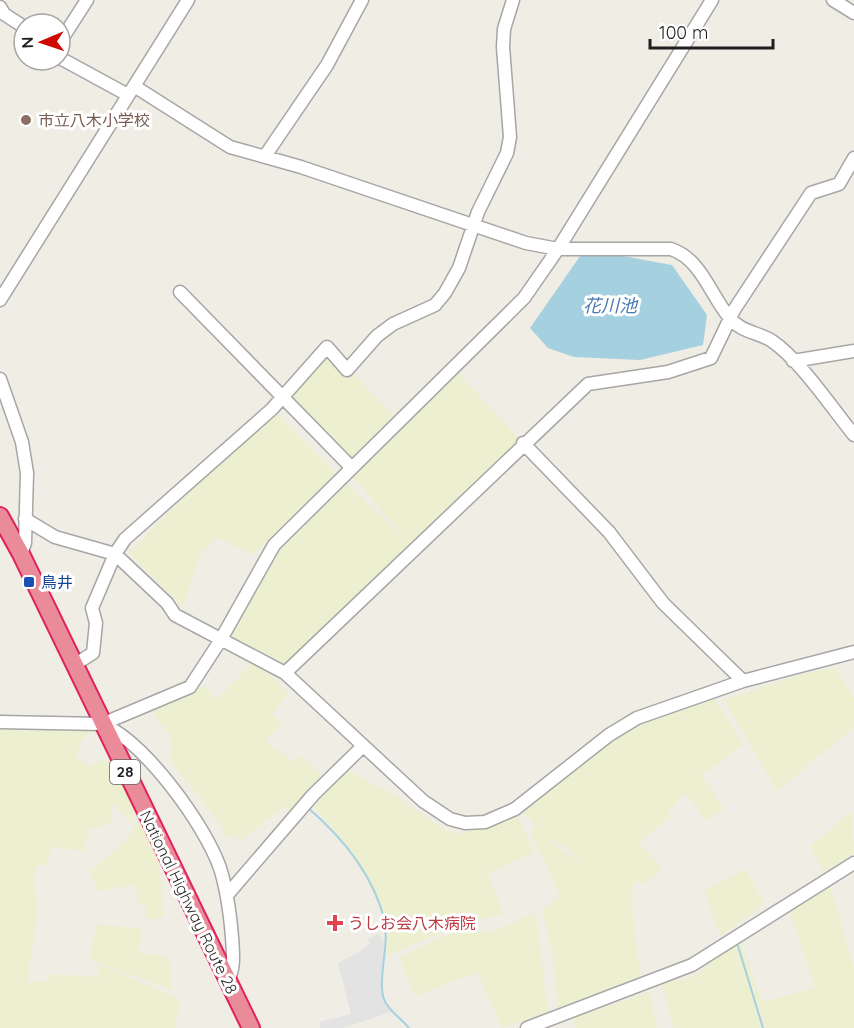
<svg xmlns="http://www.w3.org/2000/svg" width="854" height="1028" font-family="Quicksand,'Noto Sans JP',sans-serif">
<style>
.farmland{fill:#ecefd0;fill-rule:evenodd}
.parking{fill:#e3e3e3}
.water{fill:#a5d0df}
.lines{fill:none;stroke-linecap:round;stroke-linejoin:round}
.stream{stroke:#a5d0df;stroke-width:2}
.minor-casing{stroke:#a6a6a6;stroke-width:15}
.highway-casing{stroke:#e0215b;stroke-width:20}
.minor{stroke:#fff;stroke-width:12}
.highway{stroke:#ea8b99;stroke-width:16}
.education-dot{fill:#8d6e63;stroke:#fff;stroke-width:2}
.transit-dot{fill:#1a4fb4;stroke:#fff;stroke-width:2}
.health-dot{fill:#e0444e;stroke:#fff;stroke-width:2}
.labels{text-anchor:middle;stroke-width:6;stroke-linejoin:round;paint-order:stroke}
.shield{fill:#fff;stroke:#626262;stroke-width:1.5}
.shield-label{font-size:15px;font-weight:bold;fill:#1f1f1f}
.education-label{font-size:16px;fill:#785e54;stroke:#fff;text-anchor:start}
.transit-label{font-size:16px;fill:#164399;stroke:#fff;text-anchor:start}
.street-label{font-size:16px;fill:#1f1f1f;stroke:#fff}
.health-label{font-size:16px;fill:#be3a42;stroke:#fff;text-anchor:start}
.water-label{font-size:18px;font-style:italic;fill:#4879b2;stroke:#fff}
</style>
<rect width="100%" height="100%" fill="#f0ede5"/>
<path class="farmland" d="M332,351L398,421L453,368L523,443L285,673L255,659L289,694L272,713L282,722L266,741L293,762L302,756L324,778L291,812L285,806L240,841L235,834L226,839L219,822L168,758L172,755L169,734L148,708L204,686L217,700L255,659L220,641L266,556L340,478L409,542L283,397Z
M272,409L337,474L252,555L217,537L201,553L182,607L129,553Z
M835,667L854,699V727L777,791L724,700L795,676Z
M714,699L744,744L702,775L724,809L705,820L686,793L668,812L671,816L639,842L662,870L643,884L635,881L631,899L641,979L558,1008L553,959L542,910L560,896L531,833L534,825L540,829L522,811L597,749L634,727ZM549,839L568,848L586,864L561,850Z
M0,729L95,730L82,740L76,755L89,767L108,757L137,809L130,822L112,803V822L88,830L85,851L53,847L46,865L36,866L34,881L38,910L27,983L48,980L51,974L97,977L99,965L180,999L175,1028H0Z
M341,767L396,796L445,830L462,834L515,809L534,852L488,874L504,915L473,920L386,956L387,930L380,906L351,851L308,801Z
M852,811L854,854L824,872L810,846Z
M139,819L160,863L158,870L163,885L161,906L165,917L146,919L145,904H137L136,885L97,891L90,871L126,841Z
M746,869L764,904L720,936L704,890Z
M830,884L854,968V1028H673L662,983L693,977L740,939L762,1002L815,988L790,913Z
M536,912L548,1013L502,1028L477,972L415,996L399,957L458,930L492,932Z
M96,924L142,929L139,953L169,957L172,990L90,960Z
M650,992L657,1028H575L572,1018Z"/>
<path class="parking" d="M378,934L385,942L381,992L391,1012L343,1028H320L319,1022L351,1014L338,963L361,951L370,944L368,939Z"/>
<path class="water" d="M585,249L672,265L707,315L703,345L640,360L574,357L548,348L530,328Z"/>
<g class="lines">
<path class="stream" d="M307,807C341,836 372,873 384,918C390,944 378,977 383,996C386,1009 401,1018 409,1028
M738,946L763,1028"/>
<g class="minor-casing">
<path id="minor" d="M833,0L854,13
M0,7L4,14L24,27
M60,42L87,0
M60,58L128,95
M134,86L230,147L301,167L526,243L558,249H671C701,259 710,294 729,317C740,332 758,332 772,341C800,360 832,408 854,435
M265,156L327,65L362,0
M180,292L351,467
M0,300L188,0
M793,361L854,351
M0,379L22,442L27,473L25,543L21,554
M523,443L609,532L663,603L743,681
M25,519L55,537L115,554L167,603L175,615L285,673L423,801L450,819L465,823L485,822L515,809L609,735L637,718L743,681L854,652
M74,665L93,653L96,623L92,608L115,554L125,539L272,409L327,347L347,370L377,336L393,324L435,305L445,293L459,268L478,212L507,153L510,137L503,47L504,29L513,0
M285,673L588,384L668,372L711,358L734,310L811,193L839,184L854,158
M0,722L102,724C145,742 205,825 220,868C227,890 230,913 232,937C233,953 235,966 228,981
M102,724L190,687L220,641L274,545L524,298L558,249L712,0
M227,895L313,795L362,747
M527,1028L692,965L854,863"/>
</g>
<g class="highway-casing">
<path id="highway" d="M0,516L21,554L251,1028"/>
</g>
<use href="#minor" class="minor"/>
<use href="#highway" class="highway"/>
</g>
<circle class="education-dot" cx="26" cy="120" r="6"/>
<rect class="transit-dot" x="23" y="576" width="12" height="12" rx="3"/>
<path class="health-dot" d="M332 914h6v6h6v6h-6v6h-6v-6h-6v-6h6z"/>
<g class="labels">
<rect class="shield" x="110" y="760" width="30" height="24" rx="4.5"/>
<g class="shield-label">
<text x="125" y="777">28</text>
</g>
<g class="education-label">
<text x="38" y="126">市立八木小学校</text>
</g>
<g class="transit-label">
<text x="41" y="588">鳥井</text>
</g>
<g class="street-label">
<text transform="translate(189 902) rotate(64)" y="6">National Highway Route 28</text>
</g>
<g class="health-label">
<text x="348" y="929">うしお会八木病院</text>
</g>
<g class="water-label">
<text x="610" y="312">花川池</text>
</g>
</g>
<g transform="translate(42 42) rotate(268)"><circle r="28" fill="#ffffff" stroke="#a5a5a5" stroke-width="1.5"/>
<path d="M0-4.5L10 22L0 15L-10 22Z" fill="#cf0800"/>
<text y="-9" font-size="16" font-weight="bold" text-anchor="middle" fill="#1f1f1f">N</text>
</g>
<path d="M650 39v9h123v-9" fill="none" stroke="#1f1f1f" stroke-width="3"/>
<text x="659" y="39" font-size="18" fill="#1f1f1f" stroke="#ffffff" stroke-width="4.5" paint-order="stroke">100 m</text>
</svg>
